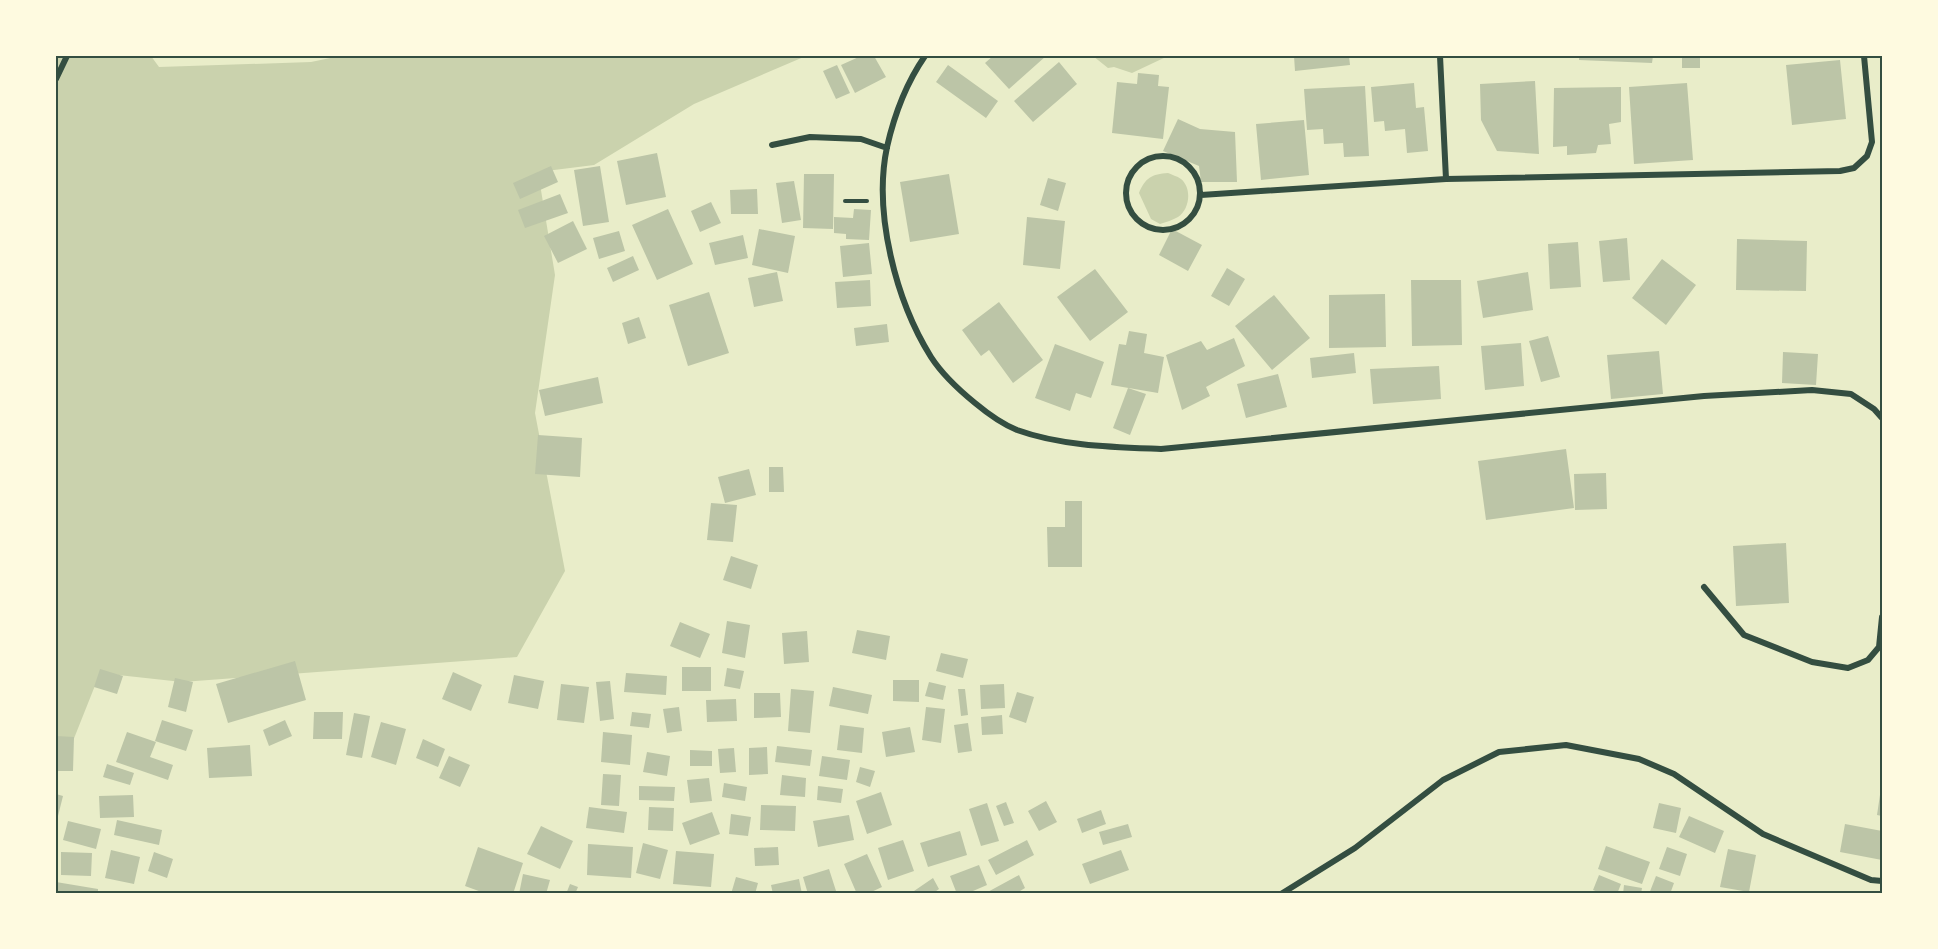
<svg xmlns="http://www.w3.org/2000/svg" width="1938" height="949" font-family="Roboto,sans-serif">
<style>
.green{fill:#cad2ad}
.building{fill:#bcc5a7}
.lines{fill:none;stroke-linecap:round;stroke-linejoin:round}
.path{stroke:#344e41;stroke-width:4}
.minor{stroke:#344e41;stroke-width:6}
.neatline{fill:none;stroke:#344e41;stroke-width:2}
</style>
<rect width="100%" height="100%" fill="#e9edc9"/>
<path class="green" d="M56,56H151L159,67L311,62L340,56H806L694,104L594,165L538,172L555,275L535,413L565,571L517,657L182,682L100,673L67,756L56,775Z
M1093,56H1168L1132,73L1114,67L1108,68Z
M1168,173C1172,175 1177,176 1181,179C1192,188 1190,209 1178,217C1173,220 1166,222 1160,224L1151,219L1139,193C1145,178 1152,174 1168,173Z"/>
<path class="building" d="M861,56H874L886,77L855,93L841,65Z
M993,56H1046L1009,89L985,63Z
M1294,56H1349L1350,65L1295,71Z
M1579,56H1653L1652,63L1579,60Z
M1682,56H1700V68H1682Z
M1840,60L1846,119L1792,125L1786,65Z
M1059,62L1077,84L1033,122L1014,101Z
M837,65L850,93L836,99L823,71Z
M948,65L998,101L986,118L936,82Z
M1138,73L1159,75L1158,86L1169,87L1163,139L1112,133L1117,82L1137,84Z
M1535,81L1539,154L1497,151L1481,120L1480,84Z
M1414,83L1416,108L1424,107L1428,151L1407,153L1405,129L1385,131L1384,121L1374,122L1371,87Z
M1687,83L1693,160L1634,164L1629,87Z
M1365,86L1369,156L1344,157L1343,143L1324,144L1323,129L1307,130L1304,89Z
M1621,87V122L1609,124L1611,144L1598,145L1596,153L1567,155V146L1553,147L1554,88Z
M1178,119L1200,129L1235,132L1237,182H1201L1199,166L1163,151Z
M1304,120L1309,175L1261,180L1256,124Z
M657,153L666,197L626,205L617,161Z
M551,166L558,182L520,199L513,183Z
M600,166L609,222L583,226L574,170Z
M804,174H834L833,229L803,228Z
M949,174L959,234L910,242L900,182Z
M1048,178L1066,183L1058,211L1040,205Z
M794,181L801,220L782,223L776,183Z
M757,189L758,214H731L730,190Z
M560,194L568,213L525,228L518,210Z
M711,202L721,223L700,232L691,211Z
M668,209L693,264L657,280L632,225Z
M854,209L871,210L869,240L846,239V234L834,233V217L853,218Z
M1027,217L1065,221L1060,269L1023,265Z
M573,221L587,249L558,263L544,236Z
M759,229L795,236L788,273L752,265Z
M1172,229L1202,245L1188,271L1159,255Z
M619,231L625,251L599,259L593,238Z
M743,235L748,258L715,265L709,243Z
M1627,238L1630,280L1603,282L1599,241Z
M1737,239L1807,241L1806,291L1736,290Z
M1578,242L1581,287L1550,289L1548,244Z
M869,243L872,274L843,277L840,246Z
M633,256L639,270L613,282L607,268Z
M1662,259L1696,285L1666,325L1632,298Z
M1227,268L1245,279L1229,306L1211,296Z
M1095,269L1128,312L1090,341L1057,297Z
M777,272L783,301L754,307L748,278Z
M1528,272L1533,310L1483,318L1477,281Z
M870,280L871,306L837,308L835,282Z
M1411,280H1461L1462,345L1412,346Z
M709,292L729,353L688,366L669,305Z
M1385,294L1386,347L1329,348V295Z
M1274,295L1310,338L1272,370L1235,326Z
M999,302L1043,360L1013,383L989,350L981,356L962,330Z
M639,317L646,338L628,344L622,323Z
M887,324L889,342L856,346L854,328Z
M1129,331L1147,334L1144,353L1164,357L1158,393L1111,385L1119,344L1126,345Z
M1548,336L1560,377L1541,382L1529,341Z
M1234,338L1245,366L1206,387L1210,396L1182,410L1166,355L1201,341L1207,350Z
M1521,343L1524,386L1485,390L1481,346Z
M1055,344L1104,362L1091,398L1076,393L1070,411L1035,398Z
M1659,351L1663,394L1611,399L1607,355Z
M1783,352L1818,354L1816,385L1782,383Z
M1354,353L1356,373L1312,378L1310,358Z
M1439,366L1441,399L1373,404L1370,369Z
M1278,374L1287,407L1246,418L1237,384Z
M598,377L603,403L545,416L539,390Z
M1128,388L1146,394L1130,435L1113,428Z
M538,435L582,438L580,477L535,474Z
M1566,449L1574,508L1486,520L1478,461Z
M769,467H783L784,492H769Z
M749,469L756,495L725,503L718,477Z
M1606,473L1607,509L1575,510L1574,474Z
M1065,501H1082V567H1048L1047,527H1065Z
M711,503L737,505L733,542L707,540Z
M1786,543L1789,603L1736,606L1733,546Z
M731,556L758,565L751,589L723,580Z
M727,621L750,625L745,658L722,653Z
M680,622L710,634L700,658L670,646Z
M857,630L890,636L886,660L852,653Z
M807,631L809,662L784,664L782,633Z
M941,653L968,659L963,678L936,671Z
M295,661L306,700L228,723L216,684Z
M682,667H711V691H682Z
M727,668L744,671L740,689L724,686Z
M100,669L123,676L117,694L94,687Z
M453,672L482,685L471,711L442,699Z
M626,673L667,676L666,695L624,692Z
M514,675L544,681L538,709L508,703Z
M175,678L193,682L186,712L168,707Z
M893,680H919V702L893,701Z
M610,681L614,719L600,721L596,682Z
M929,682L946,686L943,700L925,696Z
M561,684L589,687L584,723L557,720Z
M1004,684L1005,708L981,709L980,685Z
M833,687L872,695L868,714L829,706Z
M791,689L814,691L810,733L788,731Z
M958,689H965L968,715L961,716Z
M1017,692L1034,697L1026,723L1009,717Z
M754,693H780L781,717L754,718Z
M736,699L737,721L707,722L706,700Z
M679,707L682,731L667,733L663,709Z
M926,707L945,709L941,743L922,740Z
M314,712H343L342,739H313Z
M632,712L651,714L649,728L630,726Z
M354,713L370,716L362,758L346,755Z
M1002,715L1003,734L982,735L981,717Z
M162,720L193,730L186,751L155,741Z
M285,720L292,736L269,746L263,730Z
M381,722L406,729L396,765L371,757Z
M968,723L972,751L958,753L954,725Z
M840,725L864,728L862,753L837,750Z
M910,727L915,752L886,757L882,732Z
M127,732L156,742L150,757L173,765L168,780L116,762Z
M603,732L632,735L630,765L601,762Z
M56,736L74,737L73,771H56Z
M423,739L445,749L438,767L416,758Z
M250,745L252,776L209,778L207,748Z
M777,746L812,750L810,766L775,762Z
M767,747L768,774L749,775V748Z
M734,748L736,772L720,773L718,749Z
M690,750L712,751V766H690Z
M647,752L670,756L667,776L643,772Z
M449,756L470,765L460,787L439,778Z
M822,756L850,760L847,780L819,776Z
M107,764L134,773L130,785L103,777Z
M860,767L875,771L870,787L856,782Z
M603,774L621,775L619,806L601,805Z
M782,775L806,778L805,797L780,795Z
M709,778L712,801L690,803L687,780Z
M724,783L747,787L745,801L722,797Z
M639,786L675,787L674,801L639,800Z
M818,786L843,789L841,803L817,800Z
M1881,788L1882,789V816L1877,815Z
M881,792L892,825L867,834L856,801Z
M56,794L63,796L56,824Z
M133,795L134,817L100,818L99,796Z
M1046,801L1057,822L1039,831L1028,811Z
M1006,802L1014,823L1004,826L996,806Z
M987,803L999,841L981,846L969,809Z
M1659,803L1681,808L1676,833L1653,828Z
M761,805L796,806L795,831L760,830Z
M589,807L627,812L624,833L586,828Z
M649,807L674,808L673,831L648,830Z
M1101,810L1106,824L1082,833L1077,819Z
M712,812L720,834L690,845L682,823Z
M731,814L751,817L748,836L729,834Z
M849,815L854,840L818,847L813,821Z
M1689,816L1724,831L1715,853L1679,837Z
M117,820L162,830L159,845L114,835Z
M68,821L101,829L96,849L63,840Z
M1128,824L1132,837L1103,845L1099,832Z
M1845,824L1882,831V860L1840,852Z
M541,826L573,841L560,869L527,854Z
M960,831L967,855L928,867L920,843Z
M903,840L914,871L888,880L878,848Z
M1027,840L1034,855L996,875L988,860Z
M643,843L668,850L660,879L636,873Z
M588,844L633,847L631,878L587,875Z
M1606,846L1650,862L1642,884L1598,869Z
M478,847L523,863L513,894H487L465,886Z
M778,847L779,865L755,866L754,848Z
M1667,847L1687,854L1680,876L1659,869Z
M1728,849L1756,855L1749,892L1720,887Z
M111,850L140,857L134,884L105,878Z
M1121,850L1129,870L1090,884L1082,864Z
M676,851L714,854L711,887L673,884Z
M61,852L92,853L91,876L61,875Z
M154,852L173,859L167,878L148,871Z
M867,854L882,887L867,894H857L844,864Z
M979,865L987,885L966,894H957L950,876Z
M829,869L837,894H808L803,877Z
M523,874L550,880L546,894H519Z
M1019,875L1025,888L1015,894H984Z
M1599,875L1621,884L1617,894H1603L1593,890Z
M1656,876L1674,883L1670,894H1649Z
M736,877L758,883L755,894H731Z
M933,878L939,889L932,894H915L914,891Z
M799,879L802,894H773L771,885Z
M56,882L98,889V894H56Z
M570,884L578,887L575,894H566Z
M1624,885L1642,888L1641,894H1623Z"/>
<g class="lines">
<path class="path" d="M845,201H867"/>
<path class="minor" d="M925,56C907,82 894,116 887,147C873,213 896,301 931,357C942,374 959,390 975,403C987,413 1002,424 1017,430C1061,446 1113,447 1161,449L1704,396L1812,390L1851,394L1874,409L1882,418
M1440,56L1446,179
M56,79L67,56
M772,145L810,137L861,139L887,148
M1126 193a37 37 0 1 1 74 0a37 37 0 1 1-74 0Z
M1201,195L1446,179L1840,171L1854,168L1867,156L1872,142L1864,56
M1704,587L1744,635L1812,662L1848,668L1868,660L1879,647L1882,617
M1281,894L1355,848L1443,780L1499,752L1566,745L1639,759L1674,774L1763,834L1871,880L1882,881"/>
</g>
<rect width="1938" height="949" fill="none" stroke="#fefae0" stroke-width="114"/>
<rect x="57" y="57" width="1824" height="835" class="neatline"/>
</svg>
